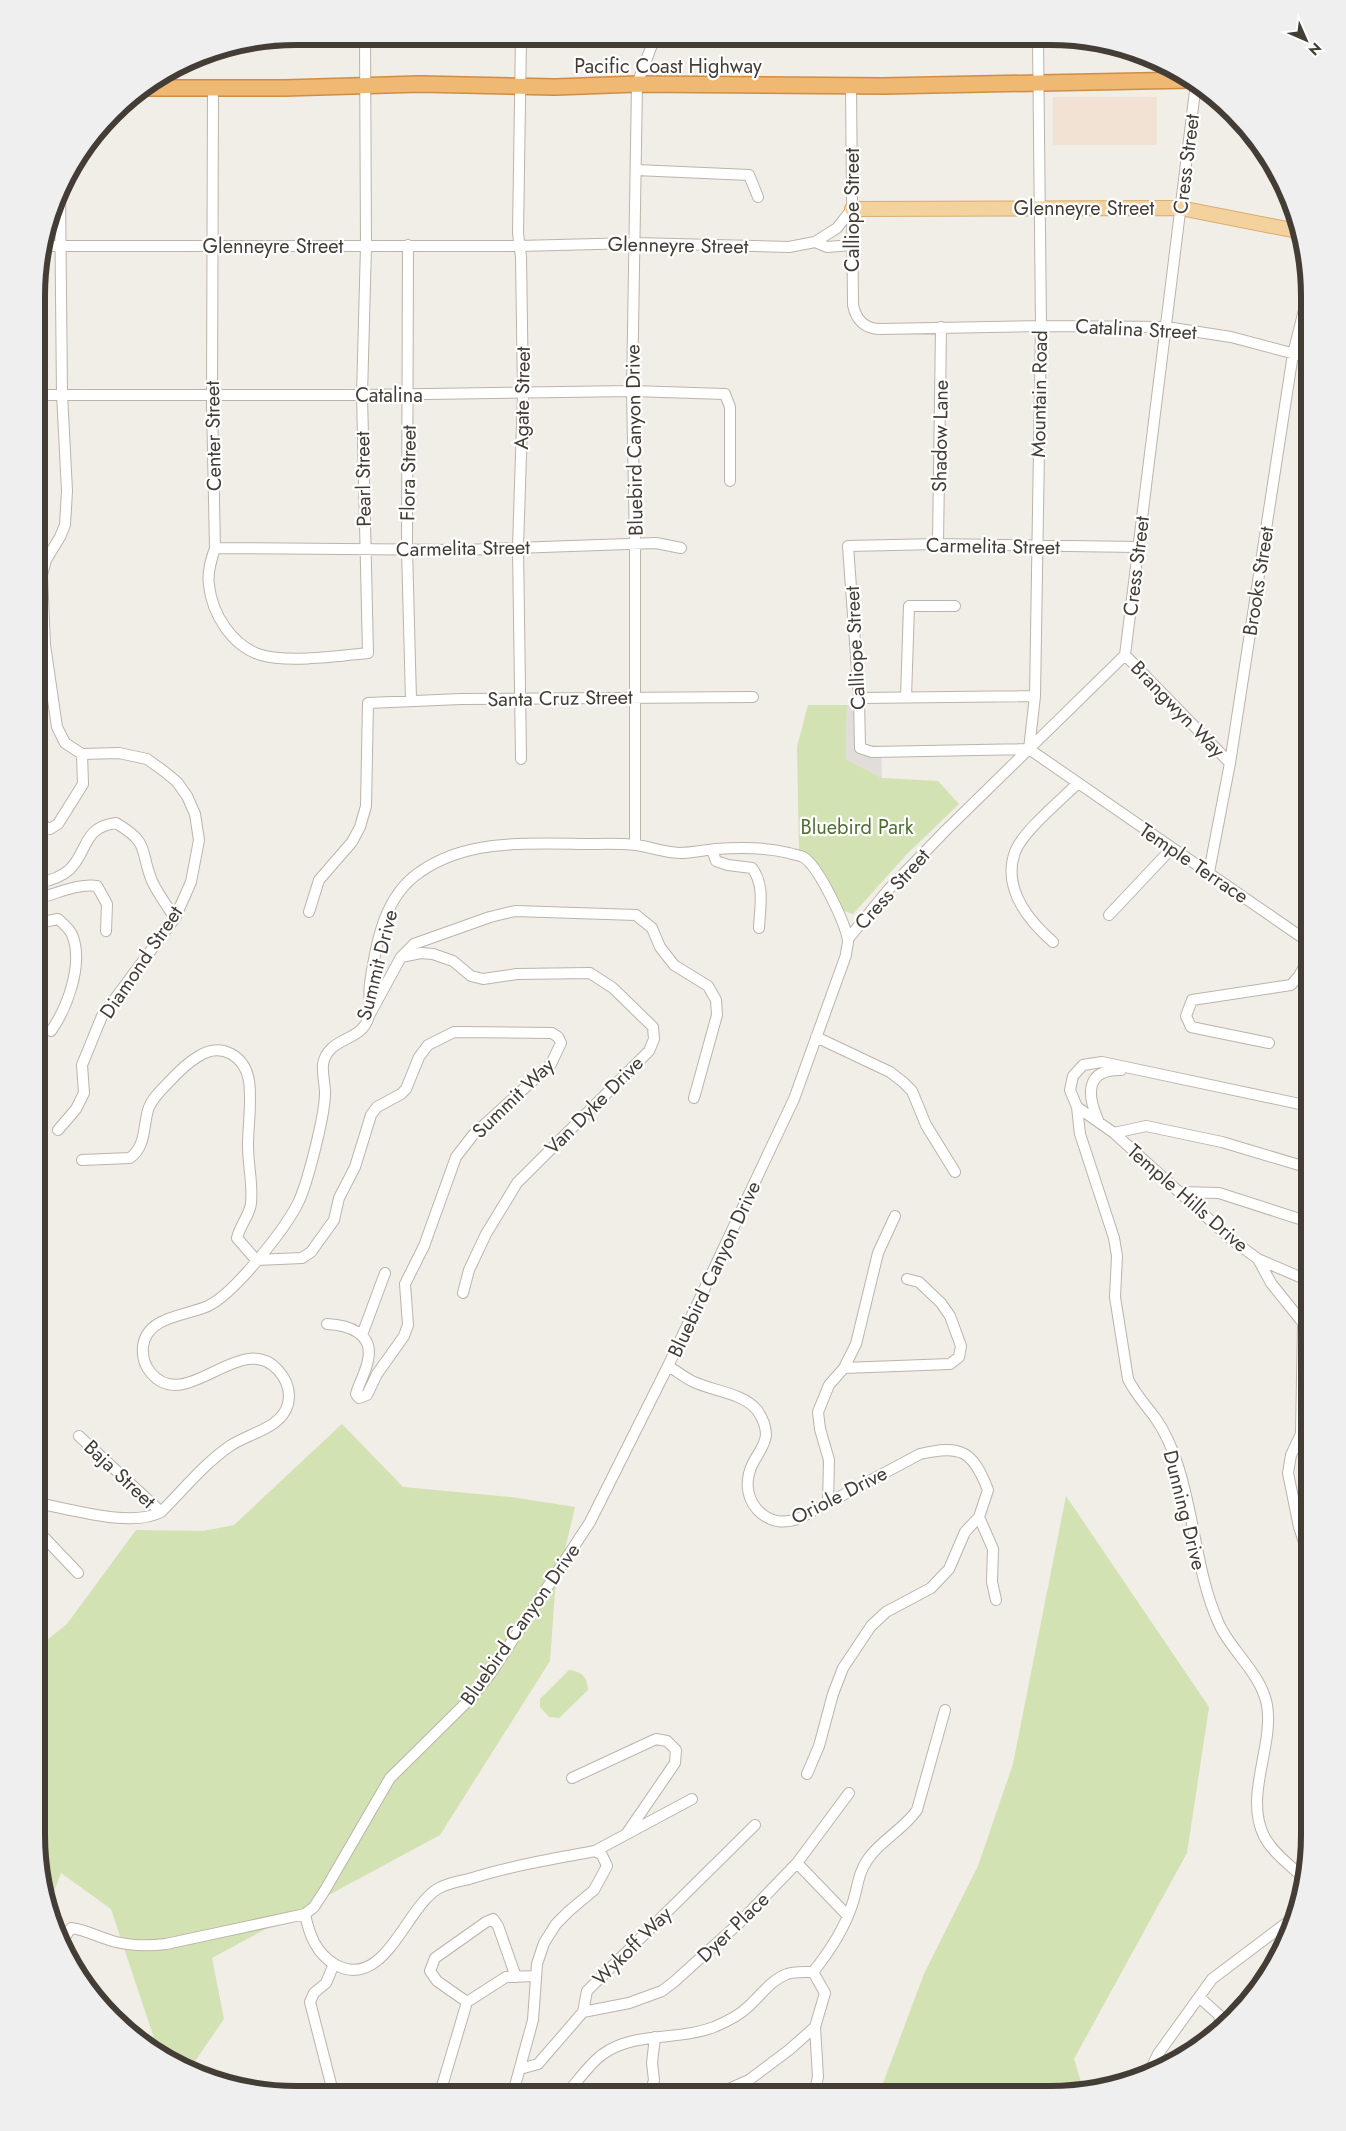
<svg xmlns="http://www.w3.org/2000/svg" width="1346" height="2131" font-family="Jost,sans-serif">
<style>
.commercial{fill:#f2e2d3}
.green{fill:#d2e2b3}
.parking{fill:#e0dddb}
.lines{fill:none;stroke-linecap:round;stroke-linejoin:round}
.minor-casing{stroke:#bcb4aa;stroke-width:12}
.major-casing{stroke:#d8ad6e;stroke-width:16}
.highway-casing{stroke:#ce8d44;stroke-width:18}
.minor{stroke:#fff;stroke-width:10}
.major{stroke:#f4d29d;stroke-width:14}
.highway{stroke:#f0b973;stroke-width:15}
.labels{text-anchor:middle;stroke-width:4.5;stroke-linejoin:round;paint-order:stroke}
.street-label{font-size:20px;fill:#443d36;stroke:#fff}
.park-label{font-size:20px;fill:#4e6f2f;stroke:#fff}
.rim{fill:none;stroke:#443d36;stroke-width:6}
</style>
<rect width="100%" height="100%" fill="#f1ede7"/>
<path class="commercial" d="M1053,97H1157V145H1053Z"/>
<path class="green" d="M808,705H847L846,759L882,778L938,781L959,804L907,854L853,914L841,910C829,882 824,869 799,850L797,747Z
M342,1424L403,1487L511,1497L575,1507L555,1591L550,1661L440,1835L212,1958L224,2019L189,2070L159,2053L111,1909L61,1873L50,1902L36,1835L37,1648L67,1624L136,1530L203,1531L234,1525Z
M1066,1496L1209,1707L1187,1853L1074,2059L1083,2088L1050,2095L879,2094L924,1974L978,1866L1013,1764Z
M569,1670C582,1672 587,1676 588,1690L559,1718L549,1717L540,1707V1699Z"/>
<path class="parking" d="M847,705L865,707L864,745L881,746L882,778L846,759Z"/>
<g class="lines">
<g class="minor-casing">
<path id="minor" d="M851,86L853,305C856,320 865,329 880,329L1041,326L1166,327L1231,337L1310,358
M213,88L212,404L215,548C211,560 207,573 209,585C212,614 232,646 261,655C288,663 339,656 368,653L362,395L366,246L365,36
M636,170L749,175L758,197
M815,242L827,247L852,245
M408,245L407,549L411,700
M43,246H519L635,243L789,247L815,242L837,228L852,209
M38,395H362L632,391L725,394L730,407V481
M938,544L941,327
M1138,547L938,544L848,546L859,698L860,748L872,752L1029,749L1310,943
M215,548L463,550L656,543L681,548
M1125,655L1230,763
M906,697L909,606H955
M859,698L1035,696
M1029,749L1035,696L1041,326L1038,38
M521,759L518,547L523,393L521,257L518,233L521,37
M38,816L45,827L50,829L58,824L83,784L82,754
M635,845V544L632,391L637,84L655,37
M712,850L716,861L728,865L752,868C765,885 760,907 759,928
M1209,872L1230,763L1293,354L1309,290
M38,883C49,881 61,877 69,870C88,853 82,827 116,823C151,844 139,849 152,881C158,894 167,906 175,918
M38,898C57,894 78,883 97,886L107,904L106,931
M309,912L319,880L352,842L360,827L366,806L368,703L461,699L753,697
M1109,915L1172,848
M38,923L58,919C64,924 71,930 73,937C83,966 67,1008 51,1031
M848,939L888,890L946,830L1125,655L1196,83
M1053,942C1028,920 1002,888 1015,852C1022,832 1062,799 1078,783
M401,957L421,953L433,954L453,961L471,976L483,979L517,974L590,973L613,988L653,1027L654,1039L649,1051L517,1183L486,1234L469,1270L463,1293
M370,1014L401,957L414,944L490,917L515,911L636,915L652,928L660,947L674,965L708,986L716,1000L717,1015L694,1098
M816,1037L890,1072L903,1082L912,1091L926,1125L955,1172
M1269,1043L1191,1027L1186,1016L1192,1000L1291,985L1299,976L1310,956
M1077,1107L1080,1134L1114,1238L1117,1256L1115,1297L1128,1379C1135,1394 1146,1405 1156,1419C1165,1432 1172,1448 1177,1463C1195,1516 1196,1573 1219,1624C1231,1651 1261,1673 1267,1705C1274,1747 1244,1795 1264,1836C1271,1850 1286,1862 1297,1872
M1098,1120C1087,1095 1085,1069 1121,1070
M58,1130L76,1109L84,1093L82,1065L102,1016L175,918L191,882L199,840L195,814L187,796L177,782L165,772L147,759L119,753L82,754L65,743L57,727L45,645L42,575L46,560L60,537L65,525L67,491L62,394L60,192
M1114,1133L1146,1126L1222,1142L1309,1168
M82,1160L130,1158C146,1146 143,1128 148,1110C151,1100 160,1091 168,1083C177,1073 187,1063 199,1056C222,1042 245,1056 249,1081C252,1102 248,1125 248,1146C248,1165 253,1184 251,1203C250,1215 240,1225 237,1238L256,1260L302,1258L311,1252L334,1220L339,1198L355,1167L371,1115L377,1107L401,1094L406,1089L419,1057L428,1045L454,1032L552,1033L558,1037L561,1043L551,1064L473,1135L456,1157L424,1246L405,1284L408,1325L404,1336L377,1374L367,1395L359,1398L356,1394C359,1383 366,1372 368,1360C374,1333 348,1325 327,1324
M1180,1192L1219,1193L1309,1222
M1258,1259L1271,1283L1303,1323L1301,1434L1291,1455L1288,1473L1299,1527L1309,1557
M1309,1281L1258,1259L1232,1240L1114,1133L1077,1107L1070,1090L1073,1076L1083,1065L1102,1062L1309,1106
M362,1335L385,1273
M668,1366C677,1371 685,1378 694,1382C713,1391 743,1393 757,1410C762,1417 766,1426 766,1435C765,1446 758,1453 753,1463C744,1481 746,1501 762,1514C774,1523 784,1523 798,1519L920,1454C961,1444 973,1451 988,1490L979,1517L965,1532L949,1569L931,1588L886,1612L871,1626L843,1668L833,1694L819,1746L807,1774
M844,1368L950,1364L959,1357L961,1346L950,1316L941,1303L919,1282L907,1279
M1301,1434L1309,1442
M79,1436L161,1512
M37,1503C71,1509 131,1528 161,1512C182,1491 206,1462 230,1446C249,1433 282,1428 288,1404C291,1391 287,1380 278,1370C241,1329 186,1415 151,1373C145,1366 142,1356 143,1346C147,1316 186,1316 208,1306C235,1293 286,1228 299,1201C308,1181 325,1115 325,1093C325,1084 322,1074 323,1064C328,1037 360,1042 368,1019C372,1009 368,994 370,983C376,943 384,896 420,872C466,839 529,843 584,844C601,844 619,843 636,845C650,847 664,852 679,853C692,853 704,850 716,849C741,847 765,847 789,853C794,855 799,855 803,857C818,865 846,924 848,941C848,946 846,950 846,955L794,1099L668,1366L590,1522L491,1673L473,1696L390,1778L325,1890L314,1907L305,1914
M828,1503L829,1460L820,1429L818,1412L829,1385L844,1368L856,1344L878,1253L895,1216
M979,1517L993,1549L992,1582L996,1600
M37,1530L78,1573
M572,1778L656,1739L667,1741L676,1750L675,1763L627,1833
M595,1851L692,1799
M797,1863L847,1915
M305,1914C309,1934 316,1954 336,1965C385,1991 406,1906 439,1888C448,1883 459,1881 469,1879C510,1866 552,1859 595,1851L602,1855L607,1866L594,1890L569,1911L556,1924L544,1943L537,1964L533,2020L513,2093
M61,1943L71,1928C87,1930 100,1938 116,1942C133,1946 149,1946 166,1944L305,1914
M813,1972C830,1951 845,1928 853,1902C858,1886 858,1873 868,1859C881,1840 903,1830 917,1810L945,1710
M1199,1997L1219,2015L1221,2027
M467,2002L437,1981L430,1971L435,1958L486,1922L493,1919L498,1926L516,1977
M583,2012L629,2003L662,1991L675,1981L738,1924L797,1863L849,1793
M520,2069L538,2064L583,2012L587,1991L755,1825
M1148,2075L1158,2054L1212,1979L1297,1915
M331,2084L310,2002L314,1993L326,1983L334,1964
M440,2093L467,2002L506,1977L536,1976
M567,2093C578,2081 590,2063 603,2054C636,2031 678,2041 714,2027C726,2022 740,2015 749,2006C761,1995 771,1980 787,1974C794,1971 805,1972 813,1972
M650,2094L654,2080L652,2063L655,2037
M717,2094L749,2080L789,2050L815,2027L825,1993L813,1972
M814,2094L818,2077L815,2027"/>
</g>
<g class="major-casing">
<path id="major" d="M852,209L1180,208L1297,231"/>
</g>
<g class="highway-casing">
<path id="highway" d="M556,87L637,84L883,86L1191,80
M145,88H285L420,84L554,87"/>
</g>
<use href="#minor" class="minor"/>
<use href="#major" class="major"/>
<use href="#highway" class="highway"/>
</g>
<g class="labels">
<g class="street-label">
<text x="668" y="73">Pacific Coast Highway</text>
<text transform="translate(1186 164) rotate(-83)" y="7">Cress Street</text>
<text x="1084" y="215">Glenneyre Street</text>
<text transform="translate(852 210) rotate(-90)" y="7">Calliope Street</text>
<text transform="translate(678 245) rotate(1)" y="7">Glenneyre Street</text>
<text x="273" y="253">Glenneyre Street</text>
<text transform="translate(1136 329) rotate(3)" y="7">Catalina Street</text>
<text transform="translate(1039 394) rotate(-89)" y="7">Mountain Road</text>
<text x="389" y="402">Catalina</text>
<text transform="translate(522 398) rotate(-89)" y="7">Agate Street</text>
<text transform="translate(213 436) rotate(-91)" y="7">Center Street</text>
<text transform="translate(940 436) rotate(-89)" y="7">Shadow Lane</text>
<text transform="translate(634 440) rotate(-91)" y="7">Bluebird Canyon Drive</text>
<text transform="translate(408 473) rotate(-89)" y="7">Flora Street</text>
<text transform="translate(363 479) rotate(-91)" y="7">Pearl Street</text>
<text transform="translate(993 546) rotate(1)" y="7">Carmelita Street</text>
<text transform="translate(463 548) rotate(-1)" y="7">Carmelita Street</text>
<text transform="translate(1136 566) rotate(-83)" y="7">Cress Street</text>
<text transform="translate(1258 581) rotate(-81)" y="7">Brooks Street</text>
<text transform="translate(855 648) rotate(-93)" y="7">Calliope Street</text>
<text transform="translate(560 698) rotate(-1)" y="7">Santa Cruz Street</text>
<text transform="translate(1178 709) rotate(46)" y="7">Brangwyn Way</text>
<text transform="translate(1194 863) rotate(34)" y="7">Temple Terrace</text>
<text transform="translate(892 889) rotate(-48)" y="7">Cress Street</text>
<text transform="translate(141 962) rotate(-56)" y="7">Diamond Street</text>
<text transform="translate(377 965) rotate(-76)" y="7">Summit Drive</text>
<text transform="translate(513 1098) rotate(-44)" y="7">Summit Way</text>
<text transform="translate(594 1105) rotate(-45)" y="7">Van Dyke Drive</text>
<text transform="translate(1188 1198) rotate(41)" y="7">Temple Hills Drive</text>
<text transform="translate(714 1269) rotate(-65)" y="7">Bluebird Canyon Drive</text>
<text transform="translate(120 1474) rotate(43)" y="7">Baja Street</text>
<text transform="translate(839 1495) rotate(-27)" y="7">Oriole Drive</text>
<text transform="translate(1185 1510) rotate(76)" y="7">Dunning Drive</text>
<text transform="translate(520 1624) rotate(-55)" y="7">Bluebird Canyon Drive</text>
<text transform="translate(733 1927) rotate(-44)" y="7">Dyer Place</text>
<text transform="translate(632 1946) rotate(-45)" y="7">Wykoff Way</text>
</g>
<g class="park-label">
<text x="857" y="834">Bluebird Park</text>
</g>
</g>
<path d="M0 0H1346V2131H0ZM296 45H1050A251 251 0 0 1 1301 296V1835A251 251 0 0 1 1050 2086H296A251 251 0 0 1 45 1835V296A251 251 0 0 1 296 45Z" fill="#f0efef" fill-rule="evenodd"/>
<path class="rim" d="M296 45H1050A251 251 0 0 1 1301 296V1835A251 251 0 0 1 1050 2086H296A251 251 0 0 1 45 1835V296A251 251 0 0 1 296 45Z"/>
<g transform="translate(1306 40) rotate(135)" stroke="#ffffff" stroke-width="4" paint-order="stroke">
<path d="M0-4L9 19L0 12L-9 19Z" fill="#443d36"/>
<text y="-8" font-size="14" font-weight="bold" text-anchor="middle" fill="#443d36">N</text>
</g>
</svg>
